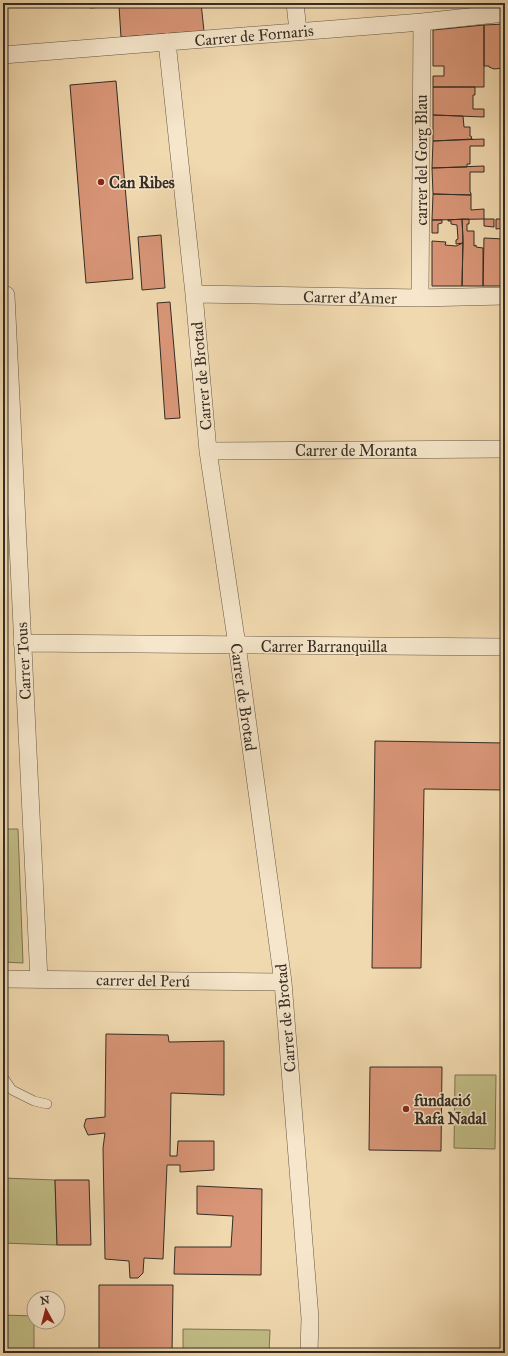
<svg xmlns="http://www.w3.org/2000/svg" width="508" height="1356" font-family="'IM FELL Great Primer',serif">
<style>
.green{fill:#c1bd86;stroke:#7b7555}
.building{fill:#d99678;stroke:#352d24}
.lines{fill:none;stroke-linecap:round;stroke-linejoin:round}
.lane-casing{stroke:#645847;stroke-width:10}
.street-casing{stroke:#645847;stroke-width:18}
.lane{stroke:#f6e6cb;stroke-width:9}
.street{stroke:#f6e6cb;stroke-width:17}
.poi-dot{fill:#8f2418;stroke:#f6e6cb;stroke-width:1.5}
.labels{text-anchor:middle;stroke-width:3;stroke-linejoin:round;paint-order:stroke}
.street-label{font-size:16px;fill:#352d24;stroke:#f6e6cb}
.poi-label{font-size:16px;font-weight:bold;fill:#352d24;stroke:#f6e6cb;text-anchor:start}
</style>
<rect width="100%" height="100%" fill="#f1d9af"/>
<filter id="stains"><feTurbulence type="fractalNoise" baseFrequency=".005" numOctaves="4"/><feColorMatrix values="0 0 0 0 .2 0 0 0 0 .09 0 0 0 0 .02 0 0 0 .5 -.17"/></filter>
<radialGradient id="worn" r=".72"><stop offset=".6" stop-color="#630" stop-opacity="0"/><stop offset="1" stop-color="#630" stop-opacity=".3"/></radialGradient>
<path class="green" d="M3,829H18L23,963L3,962Z
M455,1075H496L495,1149L454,1148Z
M3,1178L55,1180L57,1245L3,1243Z
M3,1315L34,1316V1353H3Z
M183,1329L270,1330L269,1353H183Z"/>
<path class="building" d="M90,3H201L204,31L121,37L119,6L90,8Z
M505,24L504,68L494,69L489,67V66H484V25Z
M484,25V87H433V76H444V66H433V30Z
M116,81L133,279L86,283L70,85Z
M433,87H475V95H473V109H484V117L433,115Z
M433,115L463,116L464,127H470V136H471L472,139L433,141Z
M484,139V146H470V164H467V167L432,168L433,141Z
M484,166V172H470V192L471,193V195L433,194L432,168Z
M433,194L471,195V210L484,209V219L432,220Z
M462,219L463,243L456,244V240L458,239L457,225L451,224V221H448V220Z
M462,219H469V224H467V231H474V246L476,245V247L483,248V286H462L463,238Z
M484,219H494V227L484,226Z
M496,219H505V228L496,229Z
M432,220H442V223L438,224V233H432Z
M161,235L165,288L142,290L138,237Z
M484,238L504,239V249L502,248V254H505V286H483Z
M432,241L446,242L445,245L456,246L463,243L462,286H432Z
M170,302L180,418L165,419L157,303Z
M375,741L505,743V790L424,789L421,968H372Z
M106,1034L168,1035L169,1042L224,1041V1095L171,1093L170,1156H177L178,1141H214V1170L180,1172V1165H167L163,1259L144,1258L143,1273L138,1278H130L129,1261L105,1259L103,1148L105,1133L88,1135L84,1126L86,1119L105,1117Z
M370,1067H442L441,1151L369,1150Z
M55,1180H89L91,1245H57Z
M197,1186L262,1189L261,1275L174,1274L175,1247H231L233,1216L197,1214Z
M99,1285H173L172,1353H99Z"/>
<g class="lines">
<g class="lane-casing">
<path id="lane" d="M3,1077L12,1090L34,1101L47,1104"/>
</g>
<g class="street-casing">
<path id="street" d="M295,3L298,31
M167,42L194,294L208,451L237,645L283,982L310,1318L309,1353
M3,55L422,22L505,13
M194,294L420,298L505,296
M3,295H6L39,980
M420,298L422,22
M208,451L505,449
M22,643L505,647
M3,979L283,982"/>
</g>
<use href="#lane" class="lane"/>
<use href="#street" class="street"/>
</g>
<g class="poi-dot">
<circle cx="101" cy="182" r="4"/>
<circle cx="406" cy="1109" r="4"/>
</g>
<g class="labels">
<g class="street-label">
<text transform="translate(254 35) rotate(-5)" y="6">Carrer de Fornaris</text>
<text transform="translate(421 160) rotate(-90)" y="6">carrer del Gorg Blau</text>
<text transform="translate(350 297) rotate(1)" y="6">Carrer d'Amer</text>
<text transform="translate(201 376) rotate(-95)" y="6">Carrer de Brotad</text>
<text x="356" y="456">Carrer de Moranta</text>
<text x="324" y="652">Carrer Barranquilla</text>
<text transform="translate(23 661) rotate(-93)" y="6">Carrer Tous</text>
<text transform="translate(244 697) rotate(82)" y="6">Carrer de Brotad</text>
<text transform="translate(143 980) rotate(1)" y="6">carrer del Perú</text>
<text transform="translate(285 1018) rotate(-95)" y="6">Carrer de Brotad</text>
</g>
<g class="poi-label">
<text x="109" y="188">Can Ribes</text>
<text x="414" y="1106">fundació<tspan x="414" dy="18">Rafa Nadal</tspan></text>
</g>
</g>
<rect width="508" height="1356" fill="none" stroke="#f1d9af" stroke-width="16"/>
<rect x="4" y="4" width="500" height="1348" fill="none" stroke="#352d24" stroke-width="2"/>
<rect x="8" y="8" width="492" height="1340" fill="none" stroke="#352d24"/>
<g transform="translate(46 1310) rotate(353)"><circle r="19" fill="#f6e6cb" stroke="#a99c88"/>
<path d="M0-3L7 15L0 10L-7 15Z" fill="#8f2418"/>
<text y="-6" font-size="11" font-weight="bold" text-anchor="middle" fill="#352d24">N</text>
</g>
<rect width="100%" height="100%" filter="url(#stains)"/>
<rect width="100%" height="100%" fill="url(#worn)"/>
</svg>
